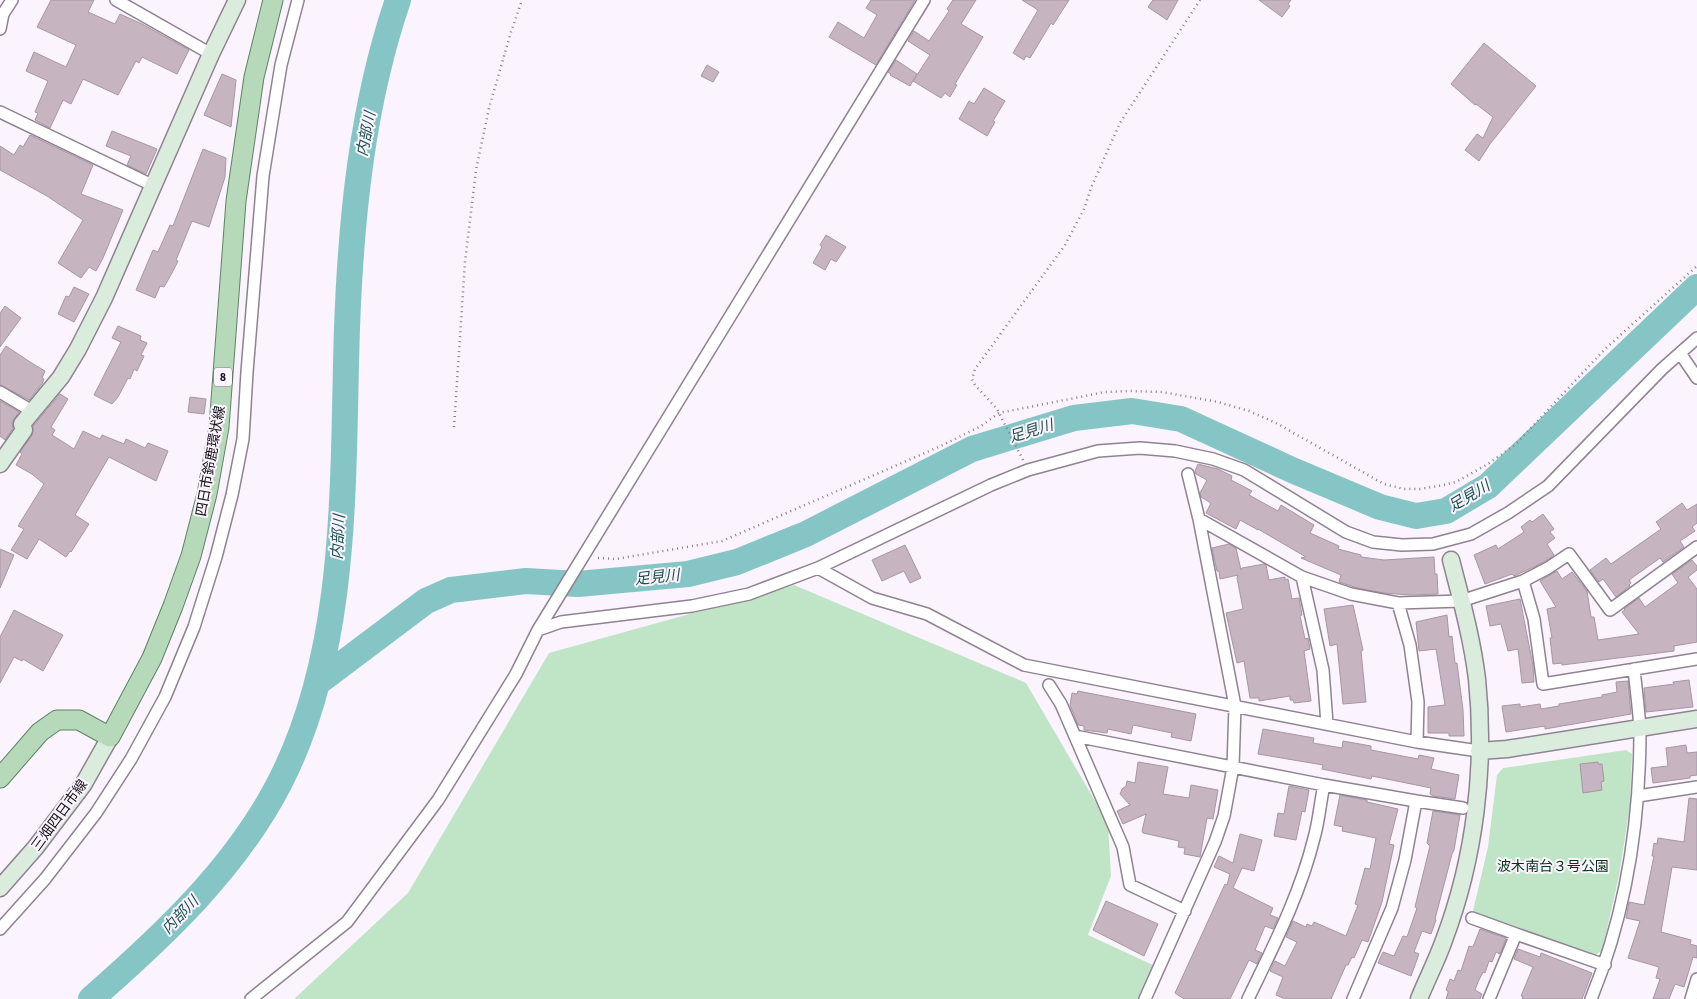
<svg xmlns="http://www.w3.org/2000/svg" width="1697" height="999" font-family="'Source Sans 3','Noto Sans JP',sans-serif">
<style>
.green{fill:#c0e5c6}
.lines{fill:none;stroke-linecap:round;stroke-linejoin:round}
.river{stroke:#86c5c5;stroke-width:26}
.building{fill:#c6b4c1;stroke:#a796a3}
.street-casing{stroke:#8f8291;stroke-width:14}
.secondary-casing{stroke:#8f8291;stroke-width:19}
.primary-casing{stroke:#5e8263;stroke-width:21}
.path{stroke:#847e86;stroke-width:2.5;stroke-dasharray:1 4;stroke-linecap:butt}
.street{stroke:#fff;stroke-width:11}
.secondary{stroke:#daecdc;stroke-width:16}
.primary{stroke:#b6d9ba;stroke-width:19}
.labels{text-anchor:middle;stroke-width:4;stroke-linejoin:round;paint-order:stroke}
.shield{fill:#fbf3fd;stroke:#5a555b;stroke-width:1}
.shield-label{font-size:12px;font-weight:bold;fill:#151116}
.street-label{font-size:14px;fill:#151116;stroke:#fbf3fd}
.park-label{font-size:14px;fill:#023313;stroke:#fbf3fd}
.water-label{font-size:15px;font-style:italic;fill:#184f4f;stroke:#fbf3fd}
</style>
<rect width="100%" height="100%" fill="#fbf3fd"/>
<path class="green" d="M794,585L1026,683L1108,823L1111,876L1088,935L1153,965L1138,999H294L408,893L549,653Z
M1626,750L1632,754L1630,805L1619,876L1602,951L1595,955L1472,915L1488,847L1497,775L1503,768Z"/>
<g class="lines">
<path class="river" d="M317,683L426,601L451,590L526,581L578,584L688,574L737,562L806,534L972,449L1074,418L1132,411L1181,419L1292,470L1380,507L1416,516L1446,511L1488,486L1697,287
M91,999C163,936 236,868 280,782C350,645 342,478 347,328C351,218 362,105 398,0"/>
</g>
<path class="building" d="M51,0H94L88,12L115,24L120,14L142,24L189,50L177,74L142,57L139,63L136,61L118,95L83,79L71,104L63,100L50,128L35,120L38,113L35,112L48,81L26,71L34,52L66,67L76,45L37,27Z
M871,0H915L876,65L829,37L838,22L864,38L877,15L866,8Z
M953,0H976L961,24L983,37L955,84L957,85L950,97L945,93L941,98L913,81L930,55L908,41L914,31L929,41L949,11L947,9Z
M1022,0H1069L1053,25L1051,23L1030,58L1026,56L1024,60L1013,53L1038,10Z
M1153,0H1178L1167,20L1148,7Z
M1259,0H1291L1288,4L1290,6L1282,17Z
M1484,43L1536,86L1490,144L1479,161L1465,150L1477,134L1483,138L1493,117L1476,104L1475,105L1451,84Z
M896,60L917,74L910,86L890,75L891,74L888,72Z
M707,65L719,72L713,82L701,76Z
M222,74L236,80L231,127L204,115Z
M984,88L1005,101L993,121L995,122L987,136L959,119L969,101L974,104Z
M112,131L157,149L146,174L127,165L131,156L106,146Z
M30,135L93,165L81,194L123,210L103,258L96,271L89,267L81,278L58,263L83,220L47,196L0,170V146L14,155L20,145L23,147Z
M203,149L226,158L225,177L209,227L192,221L176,260L178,261L172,273L164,287L160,286L155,298L136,290L153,250L158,252L170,225L173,226Z
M826,235L846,247L836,262L831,259L825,270L813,263L822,247L820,245Z
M74,287L89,294L74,322L58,314L66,296L69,297Z
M5,306L21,318L0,347V313Z
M118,326L141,336L140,340L147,343L141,355L144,356L137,371L134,369L130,379L128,378L118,397L112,404L94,395L121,342L112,338Z
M6,346L30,362L45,371L42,378L44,379L42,384L29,400L0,385V355Z
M60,394L68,399L51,427L55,430L52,435L74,449L83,431L100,439L102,435L124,444L126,439L145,448L148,443L168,451L156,481L109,457L75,515L89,524L71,552L70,551L66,557L39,539L27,559L11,550L24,529L18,526L44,484L32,474L16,465L22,454L20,452L32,435L33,426Z
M190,397L206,399L204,414L188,412Z
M0,401L19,412L12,422L13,428L5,440L0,436Z
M1198,464L1218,469L1232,476L1231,480L1252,491L1249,495L1278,511L1281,505L1314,525L1310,533L1339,546L1338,549L1361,555V557L1384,560L1434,557L1435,574H1437L1438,594L1410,595L1384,593L1357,588L1339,582L1341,575L1301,558L1306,557L1258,529V530L1240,520L1236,529L1206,513L1211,503L1201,497L1200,493L1207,480L1196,474L1195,471Z
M1682,503L1687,510L1697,504V523L1692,527L1695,531L1680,541L1684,547L1663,562L1660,558L1629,580L1631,583L1629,585L1630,586L1616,597L1603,579L1599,582L1590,570L1606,558L1611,564L1661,529L1656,522Z
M1543,514L1554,529L1550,532L1555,538L1547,544L1554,555L1544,562L1514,576L1512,574L1485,584L1474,555L1496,545L1498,549L1524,532L1521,527L1530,520L1532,522Z
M1229,544L1236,548L1241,570L1242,568L1264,564L1266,565L1269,580L1285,577V580L1288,579L1292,599L1299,598L1302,615L1300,616L1305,639L1308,638L1310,649L1304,651L1311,701L1294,703L1293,700H1290V696L1259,701V698H1250L1244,661L1237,663L1226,613L1243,609L1237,578L1238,575L1220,579L1219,571H1217L1213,553L1212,548Z
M905,545L921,578L910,583L904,571L882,581L872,560Z
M0,549L14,555L0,588Z
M1692,560L1697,566V570L1688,577L1697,589V642L1674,646V651L1562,665V663L1553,664L1550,638H1552L1547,609L1556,607L1540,581L1557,571L1562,579L1572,572L1587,591L1591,617H1594L1598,640L1639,634L1622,612L1625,610L1624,609L1639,598L1645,607L1678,583L1672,574Z
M1520,599L1533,666L1534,682L1522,683L1518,649L1508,651L1501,624L1490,626L1486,606Z
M1353,605L1363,650L1361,651L1366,702L1343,704L1337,644L1330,646L1324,609Z
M14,610L63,635L43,671L23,659L22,661L14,657L0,683V637Z
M1447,615L1449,637L1452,636L1455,663H1457L1463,710L1464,736H1449V733H1428V707L1445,705L1436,649L1419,651L1416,622Z
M1689,680L1693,707L1646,712L1644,688L1674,684L1673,682Z
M1628,681L1631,714L1545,729V726L1506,732L1502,706L1520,704V707L1540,704L1541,709L1559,706V704L1602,697V695L1617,692L1616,682Z
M1078,691L1196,714L1191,741L1171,737L1172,733L1133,725L1131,734L1108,729L1107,733L1084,730V726L1078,725L1070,705L1072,693L1077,694Z
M1263,729L1314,738L1313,743L1342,748L1343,741L1371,746V750L1418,759L1419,755L1434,758L1431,769L1459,775L1455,799L1433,796L1430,794L1431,788L1372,776L1371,779L1322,769L1323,765L1258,754Z
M1686,745L1687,753L1697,752V775L1690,776V778L1653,783L1651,768L1668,766L1666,748Z
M1138,762L1168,767L1163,794L1189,798L1191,785L1218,790L1213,819L1207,818L1200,857L1184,854L1185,848L1178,847L1179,841L1143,833L1142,831L1146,814L1123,824L1117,811L1130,805L1120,794L1122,789L1126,786L1127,781L1135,783Z
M1598,762V764H1602L1604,781L1601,782L1602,790L1583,793L1580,764Z
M1289,786L1309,790L1305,812L1302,811L1296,840L1274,836L1278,813L1284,814Z
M1340,795L1367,800V802L1398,809L1389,844L1394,845L1382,902L1368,942L1362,940L1354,958L1352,957L1348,965H1346L1331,999H1285L1276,995L1283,977L1270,971L1275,961L1285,966L1297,942L1286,937L1293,921L1306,927L1307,924L1312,926L1314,922L1346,936L1358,905L1355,904L1365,868L1370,869L1376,838L1342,831L1343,827L1334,825Z
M1689,798L1697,799V870L1672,867L1661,932L1691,940L1690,944L1697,946V958L1693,957L1684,987L1675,984L1669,999H1653L1660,979L1656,978L1659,967L1628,958L1640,921L1626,918L1629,902L1644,905L1654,856H1652L1654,843L1657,844L1658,838L1684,842Z
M1433,811L1460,815L1454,850L1452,854L1435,919L1436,920L1431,934L1422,931L1414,952L1419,954L1411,976L1378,963L1383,952L1394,956L1403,936L1407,937L1417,908L1415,907L1430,846L1427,843Z
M1240,834L1262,840L1254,871L1242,868L1233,888L1273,908L1270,915L1278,918L1273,929L1265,926L1255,950L1262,953L1260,957L1257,964L1249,960L1230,999H1184L1175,993L1225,884L1227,885L1230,874L1214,867L1219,856L1233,863Z
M1106,901L1158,924L1144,956L1093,930Z
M1480,929L1506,938L1500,954L1496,952L1492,962L1489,961L1485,973L1483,972L1478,982L1475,990L1482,994L1480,999H1446L1448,993V991L1446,990L1450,979L1454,981L1458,970L1461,971L1469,946L1473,947Z
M1518,949L1540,957L1541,953L1592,973L1582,999H1522L1523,996H1521L1533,967L1514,959Z"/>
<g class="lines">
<g class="street-casing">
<path id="street" d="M116,0L211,54
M0,29L3,14L12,0
M0,112L154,186
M1680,353L1697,378
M0,392L32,411
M1199,519L1302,577L1351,594L1398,603L1461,601L1523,581L1548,568L1569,554L1610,610L1697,547
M818,568L872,598L927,614L1024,665L1417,742L1479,751
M1302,577L1323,670L1327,724
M1523,581L1534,619L1543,684L1697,659
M1398,603L1410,645L1418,702L1417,742
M538,630L561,622L692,606L749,594L818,568L991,485L1028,470L1098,451L1140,448L1175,451L1213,459L1244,470L1346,532L1373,542L1402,545L1433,544L1471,534L1508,513L1548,486L1662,369L1697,338
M1049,685L1061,704L1123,847L1130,885L1185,911
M1075,736L1324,785L1416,801L1405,860L1392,908L1353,999
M1638,796L1697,787
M1416,801L1463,808
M1472,918L1516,934
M0,929L45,879L96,813L131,759L165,697L194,627L216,557L232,495L243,439L247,372L263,176L281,65L298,0
M251,999L347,922L438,800L516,674L538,630L924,0
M1145,999L1215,842L1224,816L1233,767L1235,706L1199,519L1188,474
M1248,999C1273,947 1300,895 1314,838C1319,821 1320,803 1324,785
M1489,999L1516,934L1605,965
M1591,999C1626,914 1640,822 1640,730C1639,710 1636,689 1634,669
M1691,999L1697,979"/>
</g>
<g class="secondary-casing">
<path id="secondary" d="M0,464L24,430L22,424L61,377L78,349L104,298L211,54L237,0
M1479,751L1507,749L1697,719
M0,888L36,847L83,785L110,737
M1419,999C1427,979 1437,960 1444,940C1475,858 1486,766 1477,679C1472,638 1461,599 1451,560"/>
</g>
<g class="primary-casing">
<path id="primary" d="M0,778L40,732L57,720H79L110,737L152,658L173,606L191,556L207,494L219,427L236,201L254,77L273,0"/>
</g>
<path class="path" d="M454,427L465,262L476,170L489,108L511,32L522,0
M1023,460L997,409L975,385L972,379L975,369L1065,245L1084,209L1091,188L1120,123L1200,0
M598,558L616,559L722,541L941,446L981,426L999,413L1105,392L1129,391L1162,392L1218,402L1249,411L1276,423L1384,484L1404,489H1420L1444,485L1456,482L1488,464L1516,444L1605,349L1697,266"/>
<use href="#street" class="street"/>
<use href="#secondary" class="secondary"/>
<use href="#primary" class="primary"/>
</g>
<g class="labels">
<rect class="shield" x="214" y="367.5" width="18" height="19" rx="4"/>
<g class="shield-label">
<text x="223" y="381">8</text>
</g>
<g class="street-label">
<text transform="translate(210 461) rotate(-80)" y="5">四日市鈴鹿環状線</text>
<text transform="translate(59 815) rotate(-54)" y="5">三畑四日市線</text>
</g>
<g class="park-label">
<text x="1553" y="871">波木南台３号公園</text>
</g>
<g class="water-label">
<text transform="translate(366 134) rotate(-79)" y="5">内部川</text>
<text transform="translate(1031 431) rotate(-17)" y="5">足見川</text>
<text transform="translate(1469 496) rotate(-31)" y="5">足見川</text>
<text transform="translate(338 537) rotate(-87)" y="5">内部川</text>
<text transform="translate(657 577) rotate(-6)" y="5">足見川</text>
<text transform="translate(180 915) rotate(-46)" y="5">内部川</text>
</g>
</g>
</svg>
